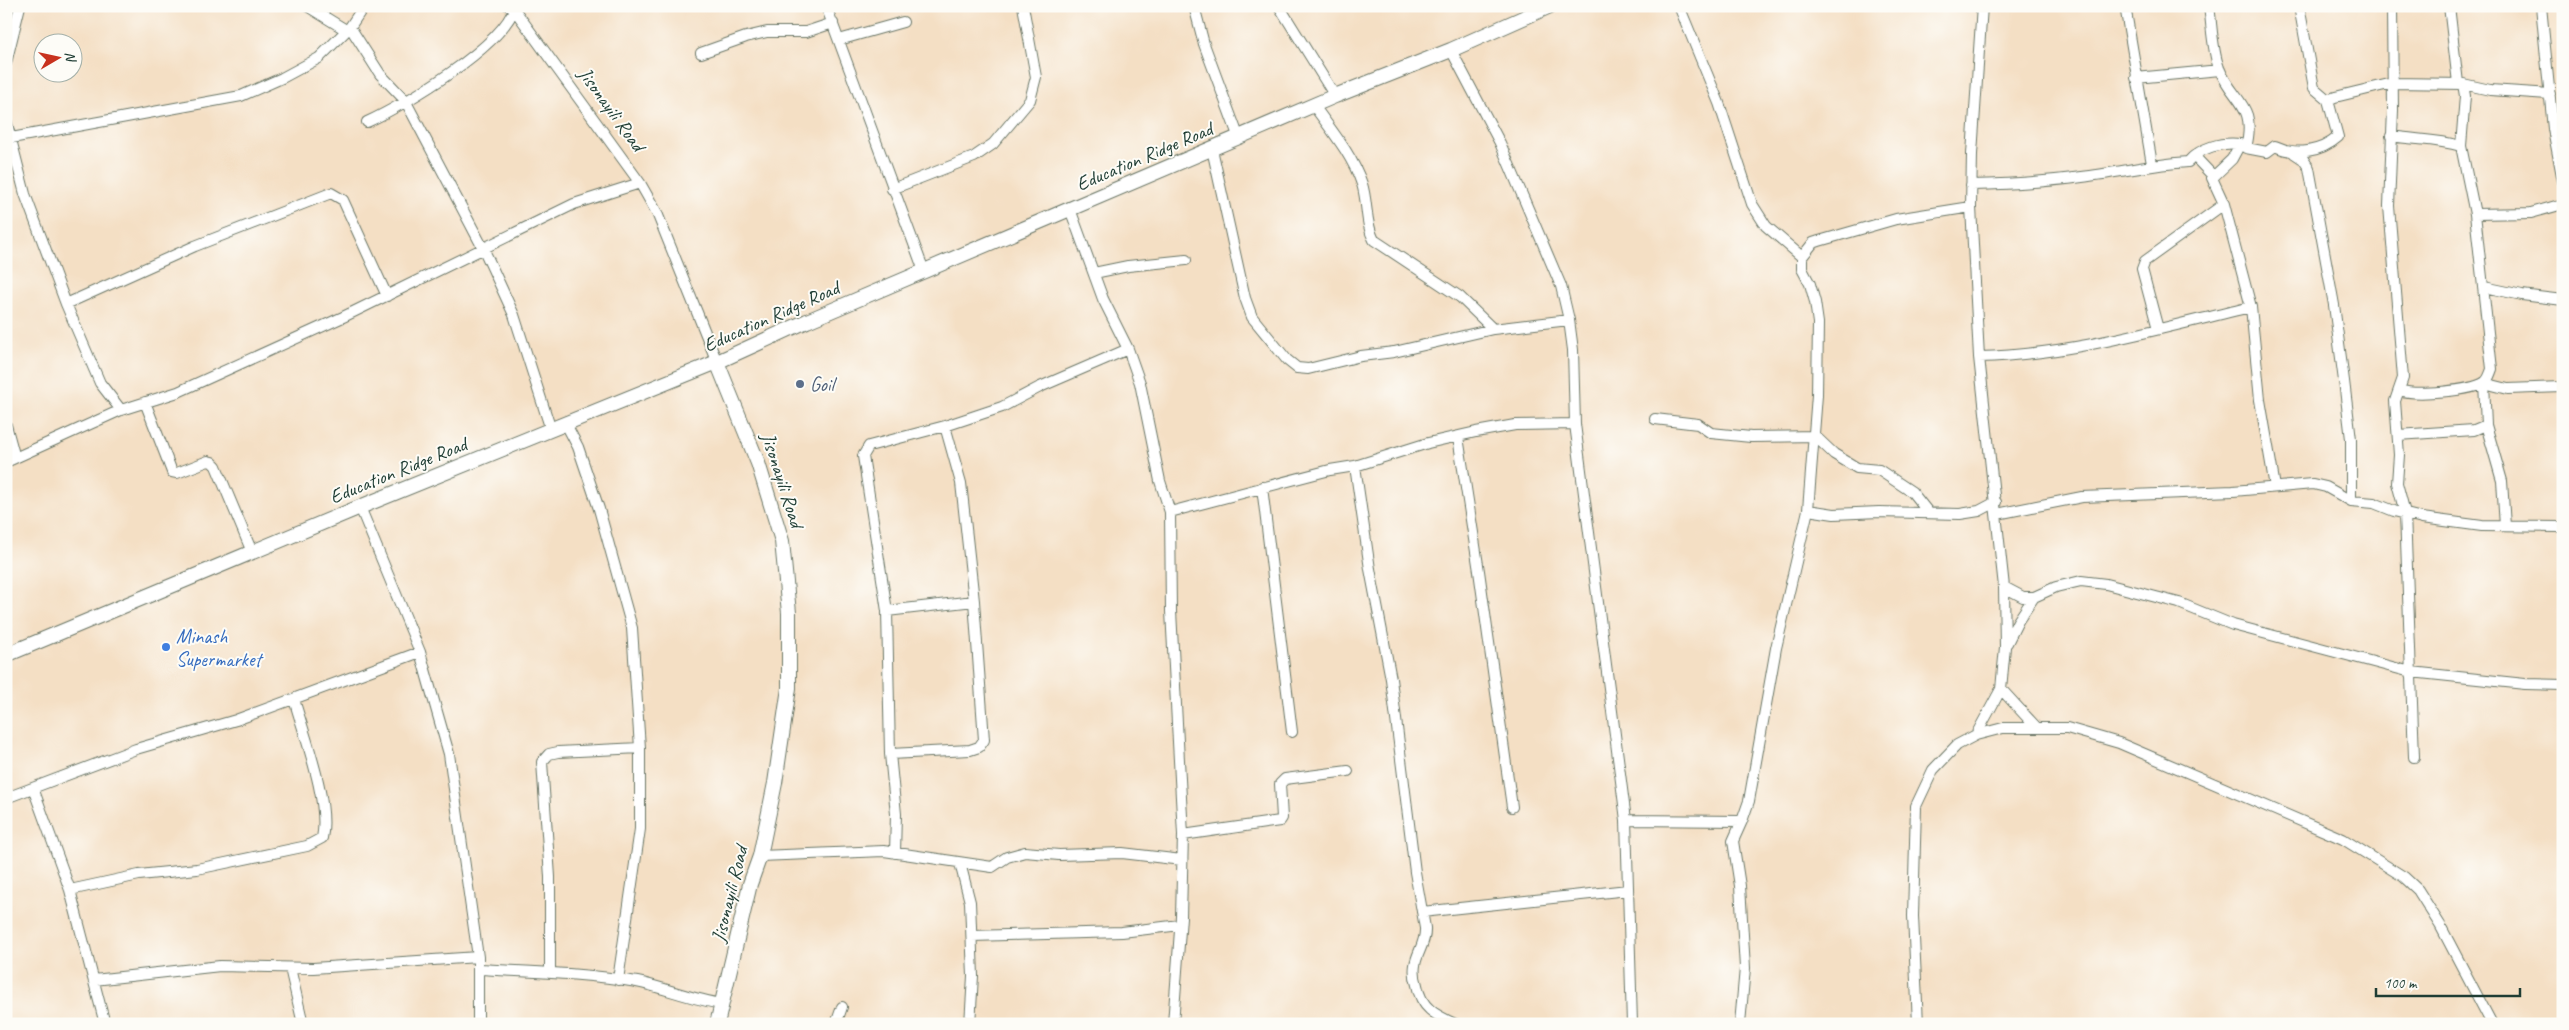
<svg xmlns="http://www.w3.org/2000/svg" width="2569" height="1030" font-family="Caveat,sans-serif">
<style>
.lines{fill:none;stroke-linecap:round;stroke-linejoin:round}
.street-casing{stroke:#6a7666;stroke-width:12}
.secondary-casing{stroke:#6a7666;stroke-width:16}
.street{stroke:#fff;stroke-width:10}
.secondary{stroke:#fff;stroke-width:14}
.service-dot{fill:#5c6f8a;stroke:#fdfcf7;stroke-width:2}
.shop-dot{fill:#3f7fe0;stroke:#fdfcf7;stroke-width:2}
.labels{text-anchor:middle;stroke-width:4;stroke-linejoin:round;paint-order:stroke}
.street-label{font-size:20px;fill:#1f3d34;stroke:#fdfcf7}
.service-label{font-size:20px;fill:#4e5e75;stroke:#fdfcf7;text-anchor:start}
.shop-label{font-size:20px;fill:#366cbe;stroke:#fdfcf7;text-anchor:start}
</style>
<rect width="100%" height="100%" fill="#fdfcf7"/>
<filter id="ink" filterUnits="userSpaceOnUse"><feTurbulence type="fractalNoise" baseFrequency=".02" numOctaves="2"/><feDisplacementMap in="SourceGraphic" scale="10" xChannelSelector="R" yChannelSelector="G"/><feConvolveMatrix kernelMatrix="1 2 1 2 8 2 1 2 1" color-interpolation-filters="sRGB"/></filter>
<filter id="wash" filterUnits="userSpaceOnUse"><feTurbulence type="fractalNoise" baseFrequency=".0096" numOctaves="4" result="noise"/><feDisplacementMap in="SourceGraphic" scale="20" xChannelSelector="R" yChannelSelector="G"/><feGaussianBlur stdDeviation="1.12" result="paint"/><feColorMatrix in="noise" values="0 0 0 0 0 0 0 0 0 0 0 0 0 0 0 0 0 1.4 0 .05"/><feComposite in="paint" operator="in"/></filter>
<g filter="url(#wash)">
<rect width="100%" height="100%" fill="#f4dfc4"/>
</g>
<g filter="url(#ink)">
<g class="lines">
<g class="street-casing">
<path id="street" d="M307,6L346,30
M509,6L514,9L640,183L657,213L717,362
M826,6L924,271
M1194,6L1204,44L1239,138
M1279,6L1335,96
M2125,6L2152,164
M2209,6C2212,26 2212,49 2219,68C2233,103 2257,103 2246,148L2240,144L2232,159L2212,178
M2299,6L2314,88L2328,100
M2392,6L2393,110L2389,206L2403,378L2395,401L2399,455L2397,483L2405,513L2414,757
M2449,6L2458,83
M2541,6L2553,129L2563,181
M350,27L380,74L405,100L484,250L514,315L551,430
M839,40L903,22
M1451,50L1500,143L1561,286L1569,320L1573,350L1575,424L1626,820L1632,1024
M701,53L746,37L767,32H806L833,23
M6,63L20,6
M2136,78L2220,70
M2463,84L2490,90L2550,94
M1314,106C1332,131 1352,155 1362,184C1368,203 1365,223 1374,240L1460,297L1493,329
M6,120L25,194L66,304L100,383L121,410
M367,122C404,105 504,46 515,6
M2391,136C2415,140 2437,139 2461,146
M6,139L241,96L282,78L319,58L350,27L364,6
M2246,148L2267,152L2275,146C2296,156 2321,152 2338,137L2328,100L2335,97L2393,83L2463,84L2465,96L2461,146L2475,214L2492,369C2490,374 2489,379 2485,382C2472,391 2414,396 2400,390
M1212,149L1245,298L1252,317L1287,360L1297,368L1308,369L1361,356L1394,352L1493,329L1569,320
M2294,153L2303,159L2309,168L2334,305L2344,381L2351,439V501
M2194,156L2213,176L2212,178L2224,204L2251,307L2260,400L2275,487
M1971,185C2009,184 2045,182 2082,177C2118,173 2152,164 2188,162C2201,147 2221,142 2240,144
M892,189L974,157L993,144L1030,100L1036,77L1023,6
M1070,209L1103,299L1128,349L1140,383L1160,481L1170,512L1171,611L1183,835L1181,917L1173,1024
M2475,214L2531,213L2563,204
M1802,257L1813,243L1819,241L1896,219L1971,207
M1094,273L1128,266L1186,260
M2484,287L2522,295L2563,300
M66,304L195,246L331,193L343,200L387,296
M2158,329L2142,269L2145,261L2224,204
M1979,357C2071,355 2161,328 2251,307
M145,402L172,472L177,473L208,461L212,462L216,466L252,552
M1655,419L1698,424L1711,433L1751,437L1815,436L1834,454L1857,468L1879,470L1912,492L1928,512
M566,424L578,447L599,509L632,628L640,748V829L618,980
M6,425L15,458
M2398,435L2474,430L2486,425
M1458,437L1479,571L1512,807
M6,462L121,410L178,392L343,317L574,204L640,183
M1355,466L1370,569L1391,679L1415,872L1425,928C1426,943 1417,952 1415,965C1414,971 1415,979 1417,985C1421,1008 1435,1015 1455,1024
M1262,487L1292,732
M360,507L420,652L449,754L478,957V1024
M1808,510L1834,514L1879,512L1960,514L1979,511L1996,502
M1170,512L1330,470L1355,466L1428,443L1476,432L1515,425L1575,424
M1997,514L2082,497L2233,491L2313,484L2326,487L2351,501L2374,503L2394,511L2422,518L2482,526L2563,527
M2505,526L2502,481L2486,425L2484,383L2508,389L2563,387
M2004,587L2023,597H2034
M887,611L974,601
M2007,643L2018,621L2034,597L2056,587L2081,581L2106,584L2179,603L2233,625L2411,672L2525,684L2563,685
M2001,689L2037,728
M1976,735L2001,689L2005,647L2004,587L1979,357L1971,207L1972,154L1982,6
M890,754L970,750L979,747L984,740L974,601L961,483L945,426
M33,788L70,890L105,1024
M6,798L136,749L236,720L420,652
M1626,820L1742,821L1749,801L1776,648L1808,510L1817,395L1818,323L1815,302L1810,284L1802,269V257L1766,226L1752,204L1719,103L1679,6
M1183,835L1280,821L1282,818L1280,784L1285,779L1348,771
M895,853L896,814L890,754L887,611L863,456L869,446L945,426L1002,407L1040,387L1128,349
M760,856L884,851L992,867L1007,857L1025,852L1059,855L1122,853L1182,860
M960,863L970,902L973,976L970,1024
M70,890L139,875L197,869L307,846L322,838C330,802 304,735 294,699
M1422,912L1628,890
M972,936L1122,932L1180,925
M290,968L303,1024
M479,969C531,972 585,973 637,982C666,988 693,1000 723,1004
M550,973V877L542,762L549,754L558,752L640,748
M94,980L220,966L313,968L478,957
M836,1024L842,1007
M1740,1024L1745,968L1740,886L1733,841L1742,821
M1918,1024L1913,916L1916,806L1933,770L1957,745L1976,735L2003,728H2067L2119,743L2343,839L2404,877L2418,890L2440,925L2492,1024"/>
</g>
<g class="secondary-casing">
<path id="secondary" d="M717,362L758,463L782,541L789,613V688L775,783L760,856L750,884L717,1024
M6,655L360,507L717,362L807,321L1335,96L1451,50L1550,6"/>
</g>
<use href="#street" class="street"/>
<use href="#secondary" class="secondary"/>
</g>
</g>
<circle class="service-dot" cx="800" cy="384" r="5"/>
<circle class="shop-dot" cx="166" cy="647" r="5"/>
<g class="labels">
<g class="street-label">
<text transform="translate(612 109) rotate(54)" y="7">Jisonayili Road</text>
<text transform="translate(1144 156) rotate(-23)" y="7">Education Ridge Road</text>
<text transform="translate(771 316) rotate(-24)" y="7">Education Ridge Road</text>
<text transform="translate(398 470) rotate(-22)" y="7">Education Ridge Road</text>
<text transform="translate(783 480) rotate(72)" y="7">Jisonayili Road</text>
<text transform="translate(729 894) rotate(-76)" y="7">Jisonayili Road</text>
</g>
<g class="service-label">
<text x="810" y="391">Goil</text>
</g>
<g class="shop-label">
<text x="176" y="643">Minash<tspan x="176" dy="23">Supermarket</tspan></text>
</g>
</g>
<rect width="2569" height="1030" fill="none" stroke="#fdfcf7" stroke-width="25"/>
<g transform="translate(58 58) rotate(81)"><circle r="24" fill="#fdfcf7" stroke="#a4b0a9"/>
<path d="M0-4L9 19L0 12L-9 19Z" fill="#c8321e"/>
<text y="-8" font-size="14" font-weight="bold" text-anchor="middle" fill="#1f3d34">N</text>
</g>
<path d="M2376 988v8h144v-8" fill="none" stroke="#1f3d34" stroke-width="2.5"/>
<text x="2384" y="988" font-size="15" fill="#1f3d34" stroke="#fdfcf7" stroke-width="4" paint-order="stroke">100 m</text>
</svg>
